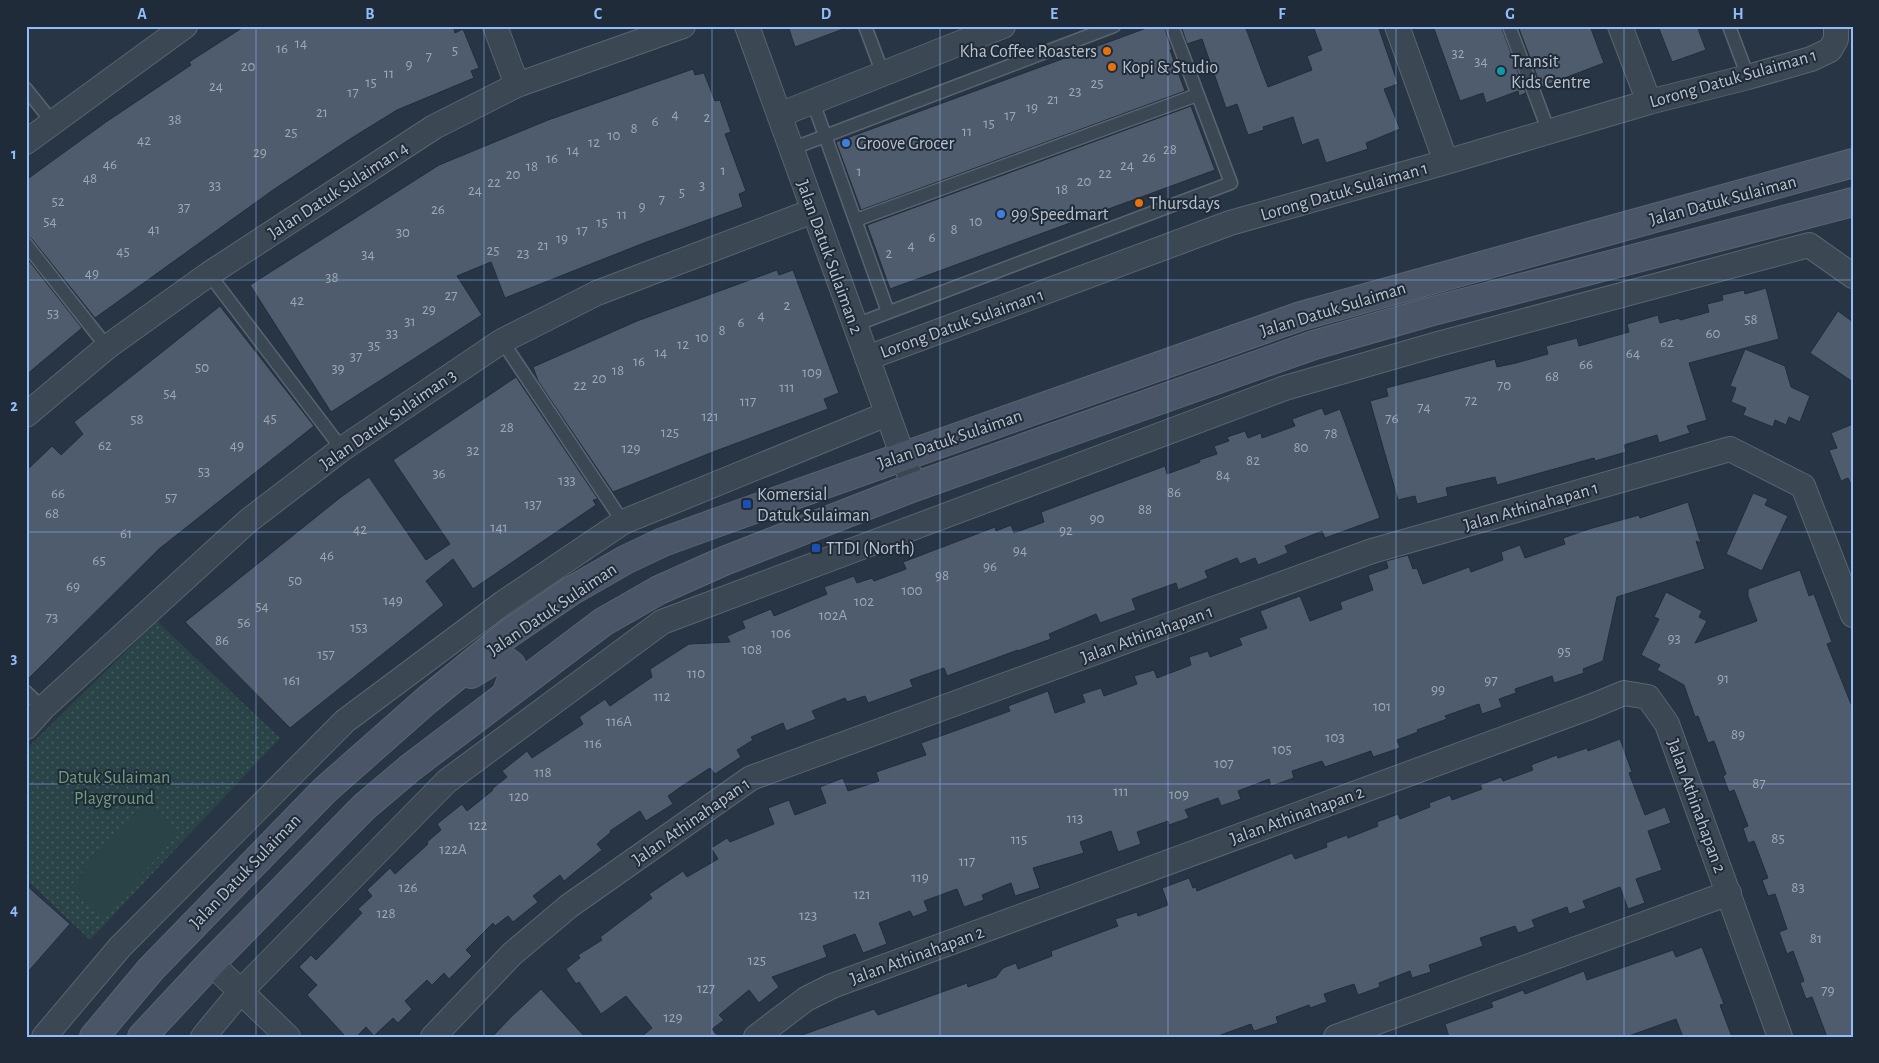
<svg xmlns="http://www.w3.org/2000/svg" width="1879" height="1063" font-family="'Alegreya Sans',sans-serif">
<style>
.green{fill:url(#green-dots)}
.pitch{fill:#294346}
.building{fill:#4e5c6e;stroke:#222d3c}
.lines{fill:none;stroke-linecap:round;stroke-linejoin:round}
.lane-casing{stroke:#5a6471;stroke-width:15}
.street-casing{stroke:#5a6471;stroke-width:26}
.secondary-casing{stroke:#5a6471;stroke-width:30}
.lane{stroke:#3c4754;stroke-width:12}
.street{stroke:#3c4754;stroke-width:24}
.secondary{stroke:#4a5667;stroke-width:28}
.grid{fill:none;stroke:#91bdfb;stroke-width:1;stroke-opacity:0.55}
.food-dot{fill:#e8710a;stroke:#202b3a;stroke-width:2}
.culture-dot{fill:#0f9aa8;stroke:#202b3a;stroke-width:2}
.shop-dot{fill:#3f7fe0;stroke:#202b3a;stroke-width:2}
.transit-dot{fill:#1a4fb4;stroke:#202b3a;stroke-width:2}
.labels{text-anchor:middle;stroke-width:4;stroke-linejoin:round;paint-order:stroke}
.number-label{font-size:15px;fill:#9ea8b5}
.poi-label{font-size:18px;fill:#b9c2cd;stroke:#202b3a;text-anchor:start}
.street-label{font-size:18px;fill:#b9c2cd;stroke:#202b3a}
.park-label{font-size:18px;fill:#709f79;stroke:#202b3a}
.neatline{fill:none;stroke:#91bdfb;stroke-width:2}
.grid-label{font-size:16px;text-anchor:middle;font-weight:bold;fill:#91bdfb}
</style>
<defs>
<pattern id="green-dots" width="8" height="8" patternUnits="userSpaceOnUse" patternTransform="scale(1.25)"><rect width="8" height="8" fill="#294346"/><path d="M2 2h.1M6 6h.1" fill="none" stroke="#465c60" stroke-width="1.8" stroke-linecap="round"/></pattern>
</defs>
<rect width="100%" height="100%" fill="#273545"/>
<path class="green" d="M157,621L280,738L90,940L26,879V749Z"/>
<path class="pitch" d="M145,803L179,833L104,916L71,885Z"/>
<path class="building" d="M245,26H453L455,33L463,29L479,68L471,71L474,78L397,110L350,139L273,190L95,318L32,239L26,236V180L106,122L191,65L189,62Z
M788,26H846V28L795,47Z
M1152,26H1164L1172,50H1170L1185,91L861,210L836,142Z
M1181,26H1245L1268,87L1312,70L1307,56L1322,50L1313,26H1378L1398,84L1384,89L1400,129L1366,143L1368,149L1326,163L1318,139L1302,145L1293,117L1263,127L1264,130L1248,135L1237,104L1226,108L1202,39L1187,44Z
M1433,26H1501L1526,93L1519,96L1518,91L1486,103L1483,93L1460,101Z
M1518,26H1590L1604,63L1541,87Z
M1658,26H1697L1706,50L1672,62Z
M693,69L695,75L704,73L715,101L720,100L731,132L725,134L746,191L739,194L743,207L644,243L505,298L491,262L457,276L482,315L331,412L250,285L439,165L548,120Z
M1191,106L1215,170L890,289L867,225Z
M26,257L82,328L26,375Z
M777,270L779,275L793,270L839,393L824,399L828,409L713,452L613,492L538,381L533,367L637,321Z
M1766,288L1779,339L1689,363L1707,420L1687,426L1690,433L1659,443L1657,435L1624,445L1626,452L1595,461L1594,458L1497,485L1495,477L1446,488L1448,496L1417,504L1415,496L1398,500L1370,401L1388,396L1386,388L1495,359L1497,367L1516,363L1548,354L1546,346L1577,338L1579,346L1629,332L1627,324L1658,315L1660,323L1679,318L1680,320L1709,312L1707,304L1723,300L1722,295L1744,290L1745,294Z
M220,306L314,426L159,549L26,681V471L52,446L61,455L83,434L74,422Z
M1838,311L1853,322V382L1810,353Z
M1745,349L1785,366L1791,387L1810,396L1800,422L1789,417L1786,425L1775,420L1773,427L1743,415L1746,408L1731,402L1736,388L1730,386Z
M516,377L598,499L593,500L596,505L473,589L453,559L426,581L444,605L290,728L185,622L341,497L369,477L426,560L450,544L393,460Z
M1322,408L1325,415L1340,409L1380,518L1325,538L1322,531L1285,546L1288,553L1258,565L1255,558L1240,564L1237,558L1205,571L1208,578L1178,590L1176,583L1132,599L1136,610L1100,623L1096,614L1049,634L1051,639L1018,651V650L947,676L944,668L910,680L913,687L868,703L865,696L847,702L845,698L812,711L816,719L786,731L783,723L751,737L753,740L737,750L741,757L715,774L710,768L682,786L668,796L673,804L646,821L640,811L610,831L611,832L597,844L602,850L564,881L560,875L533,896L538,902L513,922L508,916L495,926L493,923L466,950L472,956L449,979L444,973L432,985L427,980L405,1001L412,1009L398,1023L393,1018L374,1036L366,1027L356,1037H346L307,995L317,985L299,967L311,955L316,960L362,913L358,909L372,896L367,890L390,868L395,874L428,844L427,842L441,830L437,824L462,804L467,811L493,790L492,789L507,777L502,771L527,751L532,758L583,724L579,717L605,699L610,706L652,677L650,669L689,644L730,642L727,636L745,628L742,621L771,609L774,616L827,594L824,587L854,576L857,583L872,578L874,581L906,569L903,562L995,527L996,531L1011,525L1014,533L1044,522L1041,512L1165,466L1167,474L1200,462L1199,460L1217,454L1214,446L1229,441L1227,437L1245,431L1248,438L1261,433L1262,438L1295,426L1292,419Z
M1853,424V486H1852L1848,478L1841,481L1829,450L1837,448L1831,433Z
M1753,493L1768,499L1765,505L1788,516L1762,571L1726,554Z
M1688,502L1701,543L1696,541L1705,569L1617,597L1603,661L1583,669L1584,673L1554,683L1552,676L1515,689L1516,693L1499,699L1502,707L1482,714L1479,704L1445,716L1447,719L1417,730L1418,732L1397,740L1400,748L1373,757L1371,751L1325,767L1322,761L1292,771L1294,778L1271,786L1269,779L1238,791L1241,799L1221,806L1218,798L1185,810L1189,818L1169,825L1168,821L1137,832L1141,844L1118,852L1111,831L1080,842L1084,853L1033,868L1040,888L1015,896L1011,883L982,895L984,900L964,907L957,889L924,901L928,911L913,917L910,911L879,923L887,944L863,953L855,934L823,946L827,957L772,977L779,987L759,1003L749,990L719,1015L724,1020L712,1029L719,1037H641L652,1028L626,996L601,1014L579,982L576,984L566,969L580,958L578,955L602,940L600,937L652,898L649,894L683,871L687,877L718,859L711,848L727,838L730,842L774,824L768,808L789,800L795,815L826,803L820,787L843,778L848,791L879,781L876,772L926,755L921,743L1010,711L1008,706L1048,691L1055,713L1085,702L1082,694L1101,688L1104,696L1137,684L1134,676L1154,670L1157,678L1191,665L1189,657L1208,651L1210,657L1242,645L1239,638L1267,628L1260,611L1300,596L1310,621L1342,609L1340,602L1373,590L1368,575L1388,568L1386,561L1408,555L1413,569L1417,568L1423,584L1469,567L1471,572L1503,560L1501,552L1520,545L1525,558L1565,544L1563,538L1589,529L1639,515L1640,518Z
M1800,570L1809,596L1814,594L1832,642L1827,644L1853,709V1037H1827L1812,997L1806,999L1800,983L1804,981L1793,951L1787,954L1779,932L1787,929L1775,894L1768,896L1762,880L1768,878L1754,841L1748,843L1743,828L1748,826L1734,790L1729,792L1723,776L1726,774L1714,741L1708,743L1698,716L1695,717L1684,685L1657,670L1660,665L1641,655L1659,619L1654,617L1666,592L1702,611L1699,617L1707,621L1695,643L1757,621L1748,596V589Z
M1620,739L1632,772L1629,773L1645,815L1665,807L1671,823L1648,831L1662,870L1636,879L1645,903L1628,909L1620,887L1583,901L1586,908L1569,914L1567,907L1532,920L1535,927L1518,933L1515,926L1480,938L1483,946L1429,965L1431,972L1412,978L1410,971L1379,983L1380,987L1358,995L1354,984L1324,994L1327,1002L1310,1008L1309,1005L1276,1017L1278,1023L1254,1031L1251,1024L1215,1037H802V1035L874,1009L878,1015L967,983L968,987L996,977L1003,968L1016,963L1018,969L1052,956L1051,951L1118,926L1115,919L1137,912L1138,916L1168,905L1162,888L1189,878L1193,888L1196,887L1197,891L1292,853L1295,859L1327,847L1326,843L1347,835L1348,838L1378,826L1377,822L1398,814L1400,819L1430,807L1429,803L1450,795L1452,800L1482,789L1480,785L1501,777L1503,781L1533,770L1531,765L1557,755L1558,758L1587,748L1588,751Z
M26,885L70,924L26,974Z
M1702,947L1724,1004L1720,1005L1732,1037H1683L1676,1019L1626,1037H1449L1445,1024L1493,1007L1491,1002L1523,990L1525,994L1584,971L1587,980L1673,950L1676,957Z
M541,989L585,1037H492L511,1017Z"/>
<g class="lines">
<g class="lane-casing">
<path id="lane" d="M865,26L883,74
M1509,26L1549,132
M1729,26L1748,77
M26,89L53,123
M813,102L888,312
M791,149L1114,26
M856,220L1197,95
M26,244L107,347
M209,274L342,449
M855,325L1231,183L1172,26
M502,341L623,522
M26,692L43,708"/>
</g>
<g class="street-casing">
<path id="street" d="M495,26L517,85
M747,26L914,487
M1397,26L1446,162
M1620,26L1649,102
M779,115L1003,26
M26,142L185,26
M867,358L1230,223L1446,162L1649,102L1748,77L1811,59L1830,50L1836,39V26
M26,415L107,347L209,274L434,127L517,85L683,26
M26,727L43,708L248,521L342,449L502,341L597,293L813,211
M211,963L288,1037
M44,1037L120,947L345,721L503,603L623,522L887,414
M203,1037L241,991L447,781L662,622L1285,388L1438,344L1809,245L1853,276
M433,1037L512,954L569,906L751,778L1372,551L1730,449L1803,486L1853,615
M756,1037L806,999L832,986L1590,707L1624,693L1648,697L1667,724L1780,1037
M1336,1037L1729,893"/>
</g>
<g class="secondary-casing">
<path id="secondary" d="M471,674L491,662L504,660L511,665L512,679L506,695
M94,1037L151,969L325,790L427,700L508,634L571,591L625,560L663,542L746,512L1301,316L1853,163
M142,1037L211,963L364,807L410,768L603,622L659,590L724,561L914,487L1314,345L1429,312L1853,202"/>
</g>
<use href="#lane" class="lane"/>
<use href="#street" class="street"/>
<use href="#secondary" class="secondary"/>
</g>
<path class="grid" d="M256,26V1037M484,26V1037M712,26V1037M940,26V1037M1168,26V1037M1396,26V1037M1624,26V1037M26,280H1853M26,532H1853M26,784H1853"/>
<g class="food-dot">
<circle cx="1107" cy="51" r="5"/>
<circle cx="1112" cy="67" r="5"/>
<circle cx="1139" cy="203" r="5"/>
</g>
<circle class="culture-dot" cx="1501" cy="71" r="5"/>
<g class="shop-dot">
<circle cx="846" cy="143" r="5"/>
<circle cx="1001" cy="214" r="5"/>
</g>
<g class="transit-dot">
<rect x="742" y="499" width="10" height="10" rx="2.5"/>
<rect x="811" y="543" width="10" height="10" rx="2.5"/>
</g>
<g class="labels">
<g class="number-label">
<text x="301" y="48">14</text>
<text x="282" y="53">16</text>
<text x="455" y="55">5</text>
<text x="1458" y="58">32</text>
<text x="429" y="61">7</text>
<text x="1481" y="66">34</text>
<text x="409" y="69">9</text>
<text x="248" y="71">20</text>
<text x="389" y="78">11</text>
<text x="371" y="87">15</text>
<text x="1097" y="88">25</text>
<text x="216" y="91">24</text>
<text x="1075" y="96">23</text>
<text x="353" y="97">17</text>
<text x="1053" y="104">21</text>
<text x="1032" y="112">19</text>
<text x="322" y="117">21</text>
<text x="675" y="119">4</text>
<text x="1010" y="120">17</text>
<text x="707" y="122">2</text>
<text x="175" y="124">38</text>
<text x="655" y="126">6</text>
<text x="989" y="128">15</text>
<text x="634" y="133">8</text>
<text x="967" y="136">11</text>
<text x="291" y="137">25</text>
<text x="614" y="140">10</text>
<text x="144" y="145">42</text>
<text x="594" y="147">12</text>
<text x="1170" y="154">28</text>
<text x="573" y="155">14</text>
<text x="260" y="157">29</text>
<text x="1149" y="162">26</text>
<text x="552" y="163">16</text>
<text x="110" y="169">46</text>
<text x="1127" y="170">24</text>
<text x="532" y="171">18</text>
<text x="723" y="175">1</text>
<text x="859" y="176">1</text>
<text x="1105" y="178">22</text>
<text x="513" y="179">20</text>
<text x="90" y="183">48</text>
<text x="1084" y="186">20</text>
<text x="494" y="187">22</text>
<text x="215" y="190">33</text>
<text x="702" y="190">3</text>
<text x="1062" y="194">18</text>
<text x="475" y="195">24</text>
<text x="682" y="197">5</text>
<text x="662" y="204">7</text>
<text x="58" y="206">52</text>
<text x="642" y="211">9</text>
<text x="184" y="212">37</text>
<text x="438" y="214">26</text>
<text x="622" y="219">11</text>
<text x="50" y="226">54</text>
<text x="976" y="226">10</text>
<text x="602" y="227">15</text>
<text x="154" y="234">41</text>
<text x="954" y="234">8</text>
<text x="582" y="235">17</text>
<text x="403" y="237">30</text>
<text x="932" y="242">6</text>
<text x="562" y="243">19</text>
<text x="543" y="250">21</text>
<text x="911" y="250">4</text>
<text x="493" y="255">25</text>
<text x="123" y="256">45</text>
<text x="523" y="258">23</text>
<text x="889" y="258">2</text>
<text x="368" y="259">34</text>
<text x="92" y="278">49</text>
<text x="332" y="282">38</text>
<text x="451" y="300">27</text>
<text x="297" y="305">42</text>
<text x="787" y="310">2</text>
<text x="429" y="314">29</text>
<text x="53" y="318">53</text>
<text x="761" y="320">4</text>
<text x="1751" y="324">58</text>
<text x="410" y="326">31</text>
<text x="741" y="327">6</text>
<text x="722" y="335">8</text>
<text x="392" y="338">33</text>
<text x="1713" y="338">60</text>
<text x="702" y="342">10</text>
<text x="1667" y="347">62</text>
<text x="683" y="349">12</text>
<text x="374" y="350">35</text>
<text x="661" y="357">14</text>
<text x="1633" y="358">64</text>
<text x="356" y="361">37</text>
<text x="639" y="366">16</text>
<text x="1586" y="369">66</text>
<text x="202" y="372">50</text>
<text x="338" y="373">39</text>
<text x="618" y="375">18</text>
<text x="812" y="377">109</text>
<text x="1552" y="381">68</text>
<text x="599" y="383">20</text>
<text x="580" y="390">22</text>
<text x="1504" y="390">70</text>
<text x="787" y="392">111</text>
<text x="170" y="398">54</text>
<text x="1471" y="405">72</text>
<text x="748" y="406">117</text>
<text x="1424" y="412">74</text>
<text x="710" y="421">121</text>
<text x="270" y="423">45</text>
<text x="1392" y="423">76</text>
<text x="137" y="424">58</text>
<text x="507" y="432">28</text>
<text x="670" y="437">125</text>
<text x="1331" y="438">78</text>
<text x="105" y="450">62</text>
<text x="237" y="450">49</text>
<text x="1301" y="452">80</text>
<text x="631" y="453">129</text>
<text x="473" y="455">32</text>
<text x="1253" y="465">82</text>
<text x="204" y="476">53</text>
<text x="439" y="478">36</text>
<text x="1223" y="480">84</text>
<text x="567" y="485">133</text>
<text x="1174" y="497">86</text>
<text x="58" y="498">66</text>
<text x="171" y="502">57</text>
<text x="533" y="509">137</text>
<text x="1145" y="514">88</text>
<text x="52" y="518">68</text>
<text x="1097" y="523">90</text>
<text x="499" y="532">141</text>
<text x="360" y="534">42</text>
<text x="1066" y="535">92</text>
<text x="126" y="538">61</text>
<text x="1020" y="555">94</text>
<text x="327" y="560">46</text>
<text x="99" y="565">65</text>
<text x="990" y="571">96</text>
<text x="942" y="580">98</text>
<text x="295" y="585">50</text>
<text x="73" y="591">69</text>
<text x="912" y="595">100</text>
<text x="393" y="605">149</text>
<text x="864" y="606">102</text>
<text x="262" y="611">54</text>
<text x="833" y="620">102A</text>
<text x="52" y="622">73</text>
<text x="244" y="627">56</text>
<text x="359" y="632">153</text>
<text x="781" y="638">106</text>
<text x="1674" y="643">93</text>
<text x="222" y="645">86</text>
<text x="752" y="654">108</text>
<text x="1564" y="656">95</text>
<text x="326" y="659">157</text>
<text x="696" y="678">110</text>
<text x="1723" y="683">91</text>
<text x="292" y="685">161</text>
<text x="1491" y="685">97</text>
<text x="1438" y="694">99</text>
<text x="662" y="701">112</text>
<text x="1382" y="711">101</text>
<text x="619" y="726">116A</text>
<text x="1738" y="739">89</text>
<text x="1335" y="742">103</text>
<text x="593" y="748">116</text>
<text x="1282" y="754">105</text>
<text x="1224" y="768">107</text>
<text x="543" y="777">118</text>
<text x="1759" y="788">87</text>
<text x="1121" y="796">111</text>
<text x="1179" y="799">109</text>
<text x="519" y="801">120</text>
<text x="1075" y="823">113</text>
<text x="478" y="830">122</text>
<text x="1778" y="843">85</text>
<text x="1019" y="844">115</text>
<text x="453" y="854">122A</text>
<text x="967" y="866">117</text>
<text x="920" y="882">119</text>
<text x="408" y="892">126</text>
<text x="1798" y="892">83</text>
<text x="862" y="899">121</text>
<text x="386" y="918">128</text>
<text x="808" y="920">123</text>
<text x="1816" y="943">81</text>
<text x="757" y="965">125</text>
<text x="706" y="993">127</text>
<text x="1828" y="995">79</text>
<text x="673" y="1022">129</text>
</g>
<g class="poi-label">
<text x="1097" y="57" text-anchor="end">Kha Coffee Roasters</text>
<text x="1511" y="67">Transit<tspan x="1511" dy="21">Kids Centre</tspan></text>
<text x="1122" y="73">Kopi &amp; Studio</text>
<text x="856" y="149">Groove Grocer</text>
<text x="1149" y="209">Thursdays</text>
<text x="1011" y="220">99 Speedmart</text>
<text x="757" y="500">Komersial<tspan x="757" dy="21">Datuk Sulaiman</tspan></text>
<text x="826" y="554">TTDI (North)</text>
</g>
<g class="street-label">
<text transform="translate(1733 78) rotate(-16)" y="6">Lorong Datuk Sulaiman 1</text>
<text transform="translate(338 190) rotate(-33)" y="6">Jalan Datuk Sulaiman 4</text>
<text transform="translate(1344 191) rotate(-16)" y="6">Lorong Datuk Sulaiman 1</text>
<text transform="translate(1723 200) rotate(-15)" y="6">Jalan Datuk Sulaiman</text>
<text transform="translate(830 257) rotate(70)" y="6">Jalan Datuk Sulaiman 2</text>
<text transform="translate(1333 309) rotate(-17)" y="6">Jalan Datuk Sulaiman</text>
<text transform="translate(962 323) rotate(-20)" y="6">Lorong Datuk Sulaiman 1</text>
<text transform="translate(388 419) rotate(-35)" y="6">Jalan Datuk Sulaiman 3</text>
<text transform="translate(950 439) rotate(-19)" y="6">Jalan Datuk Sulaiman</text>
<text transform="translate(1531 506) rotate(-16)" y="6">Jalan Athinahapan 1</text>
<text transform="translate(552 609) rotate(-34)" y="6">Jalan Datuk Sulaiman</text>
<text transform="translate(1147 634) rotate(-20)" y="6">Jalan Athinahapan 1</text>
<text transform="translate(1697 806) rotate(70)" y="6">Jalan Athinahapan 2</text>
<text transform="translate(1297 815) rotate(-20)" y="6">Jalan Athinahapan 2</text>
<text transform="translate(691 821) rotate(-35)" y="6">Jalan Athinahapan 1</text>
<text transform="translate(245 871) rotate(-46)" y="6">Jalan Datuk Sulaiman</text>
<text transform="translate(917 955) rotate(-20)" y="6">Jalan Athinahapan 2</text>
</g>
<g class="park-label">
<text x="114" y="783">Datuk Sulaiman<tspan x="114" dy="21">Playground</tspan></text>
</g>
</g>
<rect width="1879" height="1063" fill="none" stroke="#202b3a" stroke-width="55"/>
<rect x="28" y="28" width="1824" height="1008" class="neatline"/>
<g class="grid-label">
<text x="142" y="19">A</text>
<text x="370" y="19">B</text>
<text x="598" y="19">C</text>
<text x="826" y="19">D</text>
<text x="1054" y="19">E</text>
<text x="1282" y="19">F</text>
<text x="1510" y="19">G</text>
<text x="1738" y="19">H</text>
<text x="14" y="159">1</text>
<text x="14" y="411">2</text>
<text x="14" y="663">3</text>
<text x="14" y="915">4</text>
</g>
</svg>
